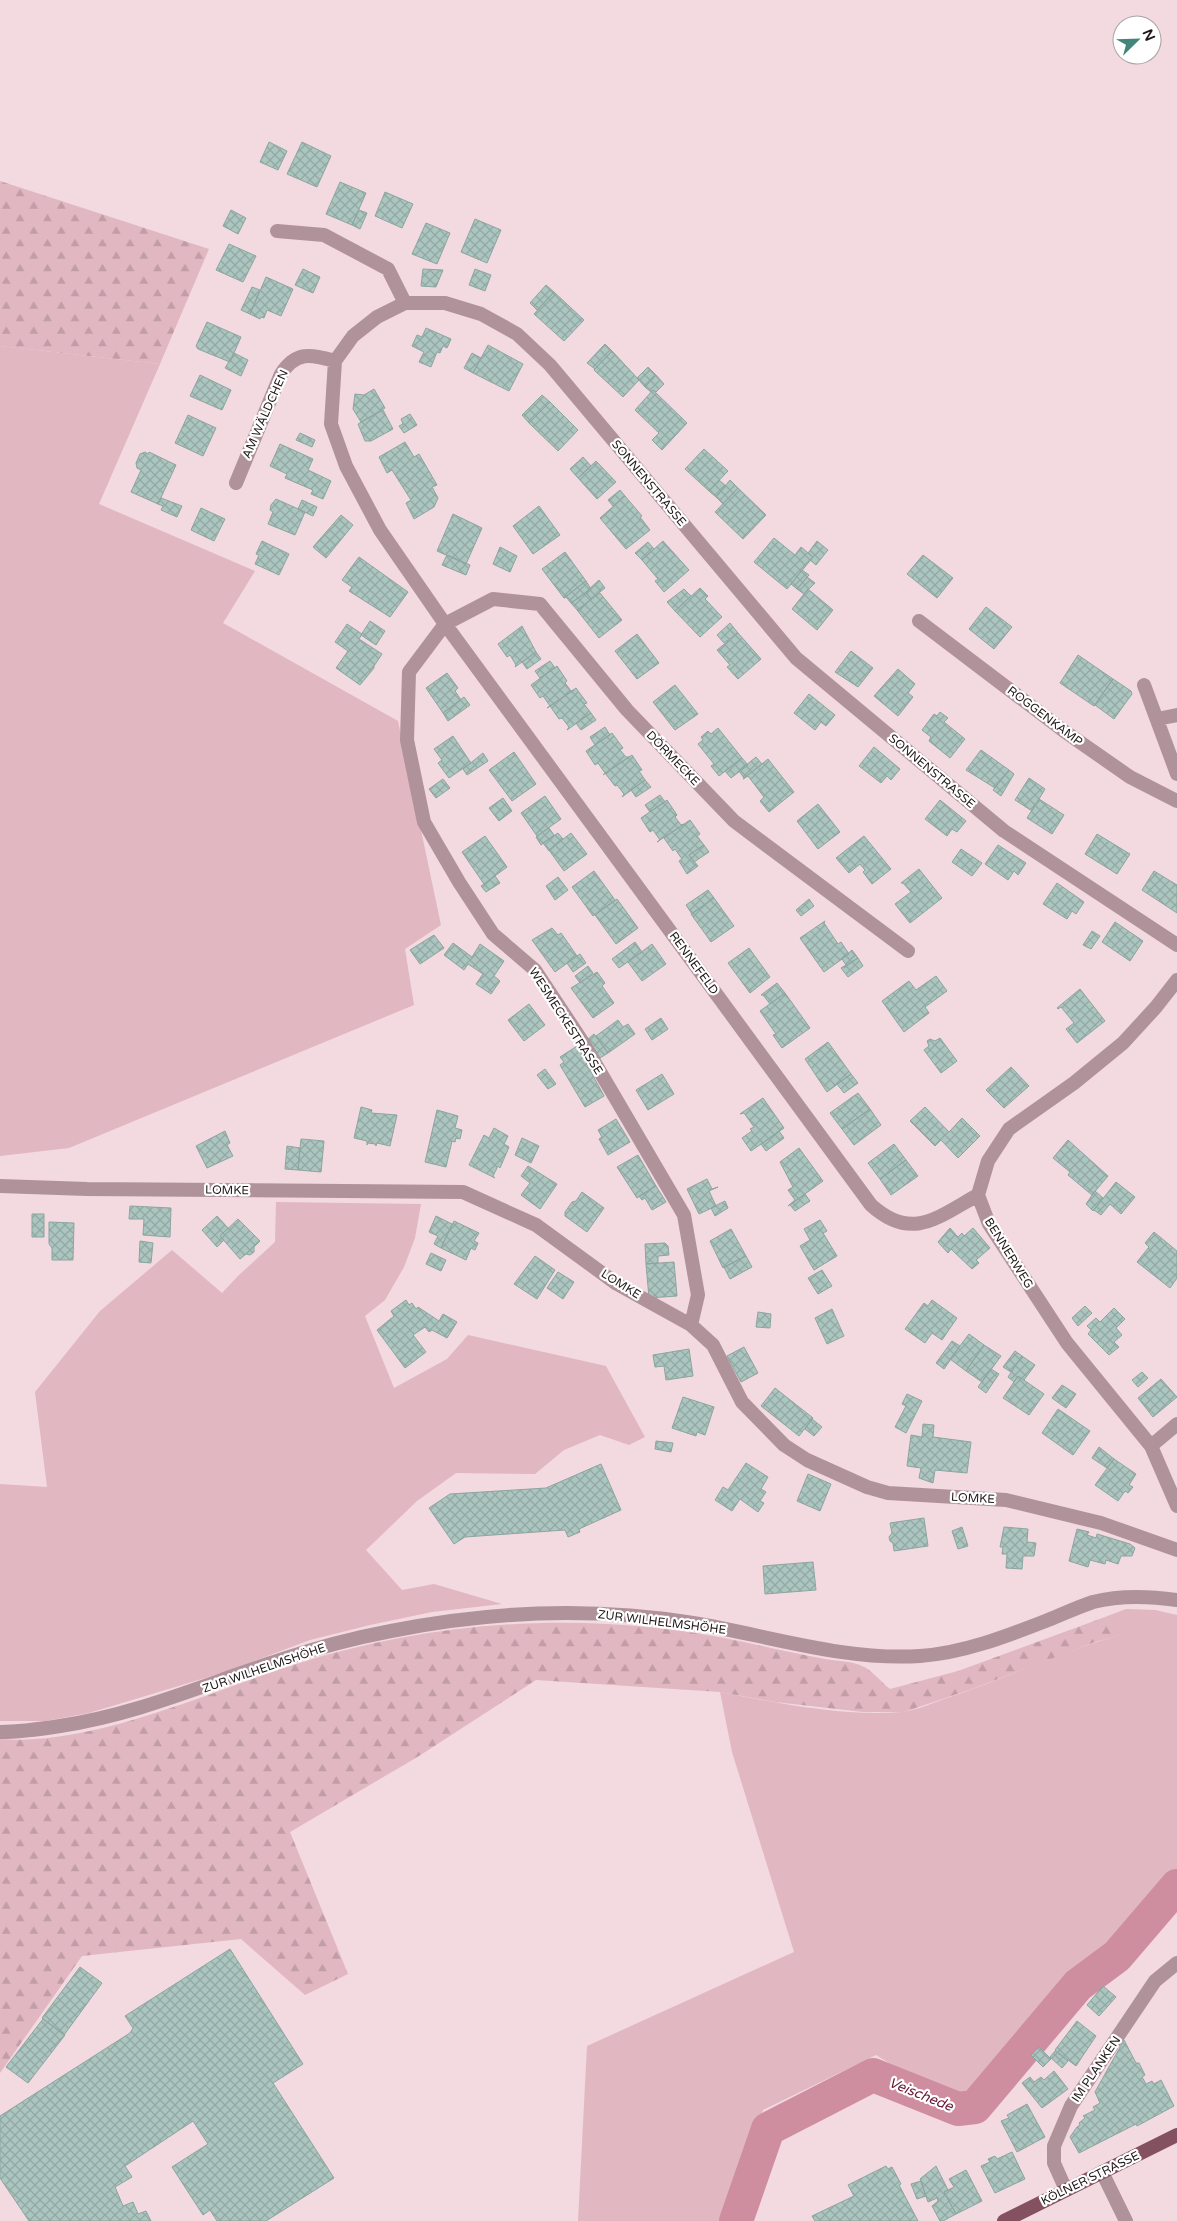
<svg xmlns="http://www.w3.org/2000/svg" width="1177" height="2221" font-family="'Varela Round',sans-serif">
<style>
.green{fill:#e1b7c2}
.forest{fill:url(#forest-firs)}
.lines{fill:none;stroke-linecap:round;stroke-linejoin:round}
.river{stroke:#cf8da0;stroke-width:34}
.building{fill:url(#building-cross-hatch);stroke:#8ca59f}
.minor{stroke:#b0929a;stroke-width:14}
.tertiary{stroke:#b0929a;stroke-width:14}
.primary{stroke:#835160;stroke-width:14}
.labels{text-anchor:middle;stroke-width:4.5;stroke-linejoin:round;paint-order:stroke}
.street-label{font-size:12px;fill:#20181a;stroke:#fff}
.water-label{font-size:14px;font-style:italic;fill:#661938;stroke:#fff}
</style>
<defs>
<pattern id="forest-firs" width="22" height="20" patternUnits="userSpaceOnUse" patternTransform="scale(1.25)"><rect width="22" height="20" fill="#e1b7c2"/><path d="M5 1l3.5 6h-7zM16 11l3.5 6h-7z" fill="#c19da6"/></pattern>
<pattern id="building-cross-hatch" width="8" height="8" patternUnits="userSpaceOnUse" patternTransform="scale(1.25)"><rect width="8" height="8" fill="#abc5bf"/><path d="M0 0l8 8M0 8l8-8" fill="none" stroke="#93a8a4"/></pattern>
</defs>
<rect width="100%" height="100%" fill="#f3d9e0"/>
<path class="green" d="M0,346L160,364L99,504L255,571L223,623L398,721L441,925L405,949L414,1005L69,1148L0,1156Z
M276,1202L421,1204L415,1238L404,1267L385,1300L365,1316L394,1388L447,1359L468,1335L606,1366L645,1437L629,1445L600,1435L564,1450L535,1474L456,1473L417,1501L366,1550L402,1590L434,1584L502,1604L432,1612L370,1625L310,1640L225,1672L89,1713L46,1721H0V1484L47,1487L35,1392L100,1311L172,1250L222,1293L238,1276L275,1242Z
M1126,1609L1155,1610L1177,1615V1875L976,2117L876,2055L763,2110L725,2221H578L587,2046L794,1952L732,1752L720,1692C776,1703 845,1717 902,1712C918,1710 937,1701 953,1696C1009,1677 1064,1650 1121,1635L1105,1617Z"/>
<path class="forest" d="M0,181L209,249L160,364L0,346Z
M1105,1617L1122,1635L1095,1642L972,1689L904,1712H863L775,1702L720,1692L536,1680L419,1756L290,1832L348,1974L305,1995L241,1939L82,1956L0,2073V1739C92,1746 206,1693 293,1665C440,1618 594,1610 744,1642C771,1648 798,1654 825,1659C836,1661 851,1661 862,1666C872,1670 881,1682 890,1689L958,1671Z"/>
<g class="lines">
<path class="river" d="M736,2221L768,2129L873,2075L958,2109L975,2107L1078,1985L1117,1956L1177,1886"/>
</g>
<path class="building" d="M269,142L287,151L278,170L260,162Z
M302,142L331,156L317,187L287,174Z
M340,182L366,193L352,225L326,214Z
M385,192L413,204L402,228L375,216Z
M231,210L246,218L238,234L223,226Z
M359,210L367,213L360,229L352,225Z
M475,219L501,230L487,263L461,252Z
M426,223L450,233L437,264L412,254Z
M229,244L256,256L243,282L216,270Z
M303,269L320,277L313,293L295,285Z
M423,269L443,270L436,287L421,286Z
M475,269L491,275L485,291L469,285Z
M266,277L293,289L281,316L267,310L264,318L261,317L260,319L250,314Z
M546,285L554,292L537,310L530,303Z
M252,287L260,290L250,314L241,310Z
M554,292L584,320L564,341L534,314Z
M207,322L241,337L230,362L198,349L196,346Z
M426,328L451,339L447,348L443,346L440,353L437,352L431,367L419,362L424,352L412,346L417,335L422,337Z
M605,344L612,351L595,369L587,363Z
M488,345L523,364L509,391L473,373Z
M612,351L639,380L623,397L594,370Z
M234,353L248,360L241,376L225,368Z
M472,353L481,358L473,373L464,368Z
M648,367L656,375L645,387L637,378Z
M200,375L231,390L222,410L190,396Z
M656,375L664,384L656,392L653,390L651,392L645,387Z
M374,389L385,408L361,422L353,409L355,394L364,395Z
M653,390L687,423L662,450L652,440L659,433L635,410Z
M542,395L550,402L529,423L522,415Z
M550,402L578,430L558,451L529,423Z
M383,410L393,429L371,441H365L358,424Z
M410,414L417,425L404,433L399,426L403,424L401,419Z
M188,415L216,428L203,456L175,443Z
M300,433L315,440L312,447L296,440Z
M405,442L414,457L419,454L437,485L432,487L438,498L434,507L414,519L406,503L411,500L392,470L387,473L379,457Z
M280,444L313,459L308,470L331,481L323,499L311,494L313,490L285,478L287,474L270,466Z
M704,449L728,471L709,491L685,469Z
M145,452L148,454L149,452L176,465L158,504L131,492L141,470L137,468L136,463L140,454Z
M583,457L591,466L578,478L570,469Z
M596,461L616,482L597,499L578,478Z
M719,480L726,486L716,497L709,491Z
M730,480L738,488L723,504L716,497Z
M738,488L766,515L743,539L715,512Z
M620,490L625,496L613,506L608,500Z
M625,496L642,516L640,517L650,530L626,549L600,518Z
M161,498L182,506L177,517L161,510L163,506L158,504Z
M276,499L305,512L295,535L268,524L273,512L270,510L271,505Z
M302,500L317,507L313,516L298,509Z
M539,506L560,535L533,554L513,526Z
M201,508L225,519L214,541L191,530Z
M453,514L482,528L466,564L437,551Z
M341,515L353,525L326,558L313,547Z
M774,538L795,555L801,547L813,557L787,589L754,562Z
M262,541L289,554L279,575L255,564L259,555L256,554Z
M663,541L689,570L664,592L655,581L658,579L642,560Z
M817,541L828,550L816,565L810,560L813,557L808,553Z
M648,542L654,549L642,560L635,553Z
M500,547L517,556L510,572L493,564Z
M565,552L586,581L564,598L542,569Z
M447,555L470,565L466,575L442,565Z
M923,555L953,578L937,598L907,574Z
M359,557L408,592L390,617L349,591L352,587L342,580Z
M802,570L809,575L797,589L791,584Z
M807,577L815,583L804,594L797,589Z
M599,580L605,588L591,599L586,592Z
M586,581L591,589L571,603L566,597L564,598Z
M700,588L708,596L705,599L722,617L700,637L675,611Z
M684,589L691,596L675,611L667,602Z
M808,589L833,610L817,630L792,609Z
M586,592L591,599L578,611L571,603Z
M600,593L622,620L599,638L577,610Z
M986,607L1012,627L994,649L969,629Z
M370,621L385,631L376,645L361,635Z
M730,623L738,633L724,643L717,635Z
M347,624L362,634L359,639L382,654L374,666V668L360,685L336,668L348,651L335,642Z
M522,626L536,652L515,667L516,665L510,655L507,657L498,644Z
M738,633L761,659L738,679L727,667L730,665L717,650Z
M637,634L659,663L637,679L615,651Z
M851,651L873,668L858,687L835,672Z
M536,652L541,659L527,669L522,662Z
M1078,655L1113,679L1094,706L1060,683Z
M550,661L555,668L540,678L535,671Z
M557,666L567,681L565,683L571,691L574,690L547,708L550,706L543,696L540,698L531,685Z
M898,669L915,684L908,693L913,697L898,716L874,696Z
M447,673L458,688L455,691L461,700L443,713L426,688Z
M1113,679L1131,691L1132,694L1114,719L1095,705Z
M675,685L698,714L675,730L653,702Z
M576,688L587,703L584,704L591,713L567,730L569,727L562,718L559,719L550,706Z
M809,694L835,715L826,726L821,722L815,730L794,713Z
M464,697L470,705L448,721L443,713Z
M940,712L948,718L944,722L965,739L950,758L929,741L931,737L922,730L934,714L937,716Z
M591,713L596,720L581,730L576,723Z
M605,727L610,735L595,745L590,737Z
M718,728L742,758L719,776L711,766L714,764L698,744L703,740L701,737L708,731L711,734Z
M612,733L623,748L620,750L626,757H629L603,775L605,773L598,763L595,765L586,751Z
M453,736L471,763L449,778L438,763L442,760L434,749Z
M874,747L900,769L891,780L887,776L881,783L859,766Z
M981,750L1009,770L995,788L966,770Z
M514,752L536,784L512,801L489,770Z
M483,753L488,761L467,775L463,769Z
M632,755L642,770L639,771L645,780L622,797L624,794L617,785L615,786L605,773Z
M756,757L762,764L744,778L739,771Z
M742,758L748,765L731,778L725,771Z
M768,759L794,792L769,812L760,801L764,797L748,776L743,779Z
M1009,770L1014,774L1001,796L993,790Z
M1029,778L1045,789L1032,811L1015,800Z
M443,779L450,788L436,798L429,789Z
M645,780L651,787L636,797L631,790Z
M660,795L665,802L650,812L645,805Z
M545,796L561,819L537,836L521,813Z
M503,798L512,811L499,821L489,808Z
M1039,799L1064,815L1052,834L1027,818Z
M667,800L677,815L675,817L681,825L684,824L657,842L660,840L653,830L650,832L641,818Z
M940,800L966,821L957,832L952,829L947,836L925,819Z
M818,804L840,832L818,849L797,821Z
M690,820L700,834L697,836L704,845L689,855L698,866L687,874L679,861L682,859L675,849L673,851L664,838Z
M549,828L554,835L541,845L536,837Z
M558,833L563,839L549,851L543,843Z
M571,833L587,854L564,871L549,850Z
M1097,834L1130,854L1117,874L1085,854Z
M485,836L507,867L484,884L462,852Z
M864,836L891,869L872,884L863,872L865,870L860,864L849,873L836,858Z
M704,845L709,852L694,862L689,855Z
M998,845L1026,863L1018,875L1014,871L1008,880L985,864Z
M961,849L982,863L972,876L952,862Z
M919,869L942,898L910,923L895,904L911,892L903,883H901Z
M594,871L615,900L593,916L572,887Z
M1154,871L1177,885V913L1142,890Z
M495,876L500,883L486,892L481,886Z
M558,877L568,890L555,900L546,886Z
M1057,883L1084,902L1076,914L1072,911L1067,919L1043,904Z
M708,890L714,898L692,914L686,905Z
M714,898L734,926L711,942L691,914Z
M617,899L638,928L616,944L595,915Z
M809,899L814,906L801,916L796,910Z
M825,921L824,923L838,944L841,942L849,954L824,972L800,938Z
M1115,922L1143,941L1130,961L1102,942Z
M552,928L558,935L561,933L577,956L555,972L532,940Z
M1092,931L1100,936L1091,949L1083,945Z
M434,935L444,948L420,964L410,950Z
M635,942L642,952L619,968L612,959Z
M453,943L472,957L480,944L504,961L494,976L500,981L491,994L476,984L483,974L468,964L464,970L444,955Z
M652,944L666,964L642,981L628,962Z
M749,948L770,977L750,993L728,963Z
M852,950L858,958L844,968L846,965L842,959Z
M580,954L586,963L573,972L567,963Z
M858,958L863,966L848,977L841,968Z
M588,966L593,973L580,983L575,976Z
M597,972L605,983L602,986L614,1003L593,1018L571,988Z
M936,976L947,991L925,1007L929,1013L904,1032L882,1001L909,981L916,990Z
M777,983L785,993L770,1004L763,995H761Z
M1080,989L1105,1021L1077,1043L1066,1029L1074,1023L1061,1007L1058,1009L1057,1008Z
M785,993L810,1028L782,1048L773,1035L776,1034L760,1011Z
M529,1004L545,1025L524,1041L508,1020Z
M661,1018L668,1029L652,1040L645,1029Z
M618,1020L623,1027L628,1024L635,1034L608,1053L596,1036Z
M594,1034L608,1053L600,1058L588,1039Z
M940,1038L957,1061L941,1073L924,1050L929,1046L927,1041L930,1039L935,1041Z
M828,1042L851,1074L827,1092L805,1059Z
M577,1046L604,1096L585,1107L560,1065L564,1062L560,1057Z
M1011,1067L1029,1086L1004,1108L986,1090Z
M545,1069L556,1084L548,1089L537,1075Z
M662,1074L674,1094L648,1110L636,1090Z
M851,1074L858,1083L844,1093L837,1084Z
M858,1093L870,1109L842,1129L830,1113Z
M763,1098L784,1128L751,1151L742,1138L752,1131L750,1129L754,1127L744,1113L740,1114Z
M361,1107L372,1110L371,1113L397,1115L390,1146L377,1143L376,1146L375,1144L368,1143L367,1145V1141L354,1138Z
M925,1107L949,1132L962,1118L980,1136L958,1158L941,1140L935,1146L910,1121Z
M870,1109L881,1125L854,1145L842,1129Z
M437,1110L458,1116L455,1128L462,1130L460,1139L456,1138L455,1142L452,1141L446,1167L425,1162Z
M616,1119L630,1142L608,1155L599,1139L602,1137L598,1130Z
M494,1128L508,1136L504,1144L509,1147L500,1168L498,1166L493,1176L495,1178L469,1165L484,1135L489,1138Z
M225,1131L230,1143L227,1145L233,1156L207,1168L196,1146Z
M779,1131L784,1138L766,1151L761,1144Z
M522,1138L539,1146L531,1163L515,1155Z
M301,1139L324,1141L321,1172L298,1170Z
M1068,1140L1108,1176L1092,1195L1068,1175L1070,1172L1053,1158Z
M894,1144L906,1160L880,1179L868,1163Z
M287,1146L300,1148L298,1170L285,1169Z
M799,1148L823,1181L788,1206L795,1200L788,1190L793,1187L780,1162Z
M638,1155L656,1186L637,1198L617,1167Z
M906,1160L918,1176L891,1195L880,1179Z
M528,1166L557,1184L540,1209L521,1195L530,1183L521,1176Z
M707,1179L712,1189L718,1187L709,1191L716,1206L699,1214L687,1189Z
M1116,1182L1135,1197L1121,1214L1110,1204L1101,1215L1094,1210Z
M656,1186L666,1202L652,1210L645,1198L642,1200L639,1196Z
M1095,1191L1103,1198L1093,1211L1086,1204Z
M582,1192L604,1208L587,1232L565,1216V1212L572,1202L576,1201Z
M805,1194L810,1201L795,1211L790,1205Z
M725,1201L728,1208L715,1216L711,1208Z
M130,1206L171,1208L170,1237L143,1235L144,1219H129Z
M32,1214H44V1237H32Z
M217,1216L228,1228L220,1236L224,1240L217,1247L202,1230Z
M436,1216L452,1224L441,1248L434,1244L438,1236L429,1232Z
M238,1219L260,1241L254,1247V1252L250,1255L246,1254L240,1259L220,1236Z
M820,1220L827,1231L823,1233L837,1256L814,1270L800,1246L810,1240L804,1229Z
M454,1221L479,1233L474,1241L478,1243L475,1250L471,1248L466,1260L441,1248Z
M49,1222L74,1223L73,1260H52V1248L49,1244Z
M950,1228L958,1237L962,1233L964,1236L973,1228L990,1248L976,1260L979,1263L972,1269L951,1249L948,1253L938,1242Z
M731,1229L746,1256L723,1268L710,1241Z
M1154,1232L1177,1251V1278L1170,1288L1137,1262L1149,1247L1145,1243Z
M140,1241L153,1243L151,1263L139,1262Z
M665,1243L668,1246L669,1255L658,1256V1263L646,1264L645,1244Z
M431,1253L446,1260L441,1271L426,1264Z
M535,1256L555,1270L537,1299L514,1284Z
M746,1256L752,1267L730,1279L724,1267Z
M674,1262L677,1296L649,1298L646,1264Z
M822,1270L832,1286L818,1294L808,1278Z
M558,1272L574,1282L563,1299L547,1288Z
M406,1300L409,1305L412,1303L416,1309L418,1307L439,1321L443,1314L457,1322L447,1338L432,1330L429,1332L425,1327L413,1335L426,1352L405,1368L377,1330L394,1316L391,1311Z
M932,1300L957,1318L942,1340L932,1333L925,1343L905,1329L924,1303L928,1306Z
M1085,1306L1092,1313L1078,1326L1072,1318Z
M1114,1308L1125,1319L1116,1328L1122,1335L1114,1342L1119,1347L1109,1355L1088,1334L1091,1330L1087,1326L1096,1318L1100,1322Z
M832,1309L844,1336L827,1344L815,1318Z
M758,1312L771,1314L770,1328L756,1327Z
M969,1334L984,1345L966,1371L950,1359Z
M952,1341L960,1346L944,1369L936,1363Z
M984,1345L1001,1356L982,1382L966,1371Z
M744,1347L758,1373L741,1382L727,1356Z
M689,1349L693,1376L666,1380L664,1366L655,1367L653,1355Z
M1015,1351L1022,1356L1011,1372L1003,1367Z
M1022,1356L1035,1365L1024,1380L1018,1376L1014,1382L1008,1377Z
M991,1369L999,1374L986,1393L978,1387Z
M1142,1372L1148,1378L1138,1387L1132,1380Z
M1018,1376L1044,1394L1029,1415L1003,1398Z
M1161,1379L1177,1397L1153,1417L1138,1398Z
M1062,1385L1076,1394L1066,1408L1052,1398Z
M775,1388L813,1418L799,1436L761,1406Z
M907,1394L922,1401L906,1433L895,1427L906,1406L902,1404Z
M683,1397L714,1407L705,1435L697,1432L696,1436L672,1428Z
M1058,1409L1090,1431L1073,1455L1042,1433Z
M812,1419L822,1427L814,1436L805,1429Z
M923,1424L934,1425L933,1437L971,1442L967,1473L935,1470L933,1483L919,1478L921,1468L907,1466L911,1435L922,1437Z
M656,1441L673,1443L671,1452L655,1449Z
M1099,1447L1114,1459L1107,1468L1092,1458Z
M1114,1459L1136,1474L1129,1485L1133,1487L1128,1493L1125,1491L1118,1501L1095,1485Z
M746,1463L768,1477L761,1489L766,1492L760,1501L764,1503L758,1512L740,1499L732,1511L715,1500L723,1487L728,1490Z
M601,1464L621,1510L579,1529L580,1532L568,1537L565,1530L465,1537L454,1544L429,1508L450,1494L546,1488Z
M808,1474L831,1484L820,1511L797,1501Z
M924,1518L928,1546L894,1551L893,1543L890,1541L889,1537L892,1533L890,1523Z
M962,1527L968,1546L958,1549L952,1531Z
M1004,1527L1028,1529L1027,1542L1036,1543L1034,1556H1023L1022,1569L1006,1568L1007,1554H1002L1003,1547H1000Z
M1077,1529L1089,1532L1087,1535L1096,1538L1097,1534L1130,1544L1135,1548L1132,1556H1121L1118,1564L1106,1560L1105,1564L1090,1560L1088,1567L1069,1561Z
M813,1562L816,1590L765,1594L763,1566Z
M230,1949L303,2064L273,2083L334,2178L266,2221H217L210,2210L203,2215L172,2167L208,2144L193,2121L125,2166L132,2177L115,2187L123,2206L133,2202L138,2214L146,2211L151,2221H29L0,2178V2116L130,2033L133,2028L125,2016Z
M80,1967L102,1983L64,2035L42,2018Z
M1103,1986L1116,1997L1099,2016L1087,2005Z
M43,2019L65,2035L28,2083L6,2067Z
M1077,2021L1096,2036L1076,2066L1055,2050Z
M1124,2040L1136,2063H1139L1145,2075L1142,2077L1146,2084L1152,2081L1154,2084L1161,2080L1174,2106L1137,2126L1136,2124L1079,2153L1070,2137L1077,2127L1080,2125L1079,2123L1085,2118L1083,2116L1095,2110L1093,2107L1100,2103L1095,2092Z
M1039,2047L1051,2059L1043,2067L1031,2055Z
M1055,2051L1068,2061L1062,2068L1050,2057Z
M1054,2071L1068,2089L1042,2108L1022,2083L1030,2077L1034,2082L1041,2077L1044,2080Z
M1027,2104L1045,2137L1017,2152L1001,2121L1009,2118L1007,2115Z
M1012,2152L1025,2179L995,2193L981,2166L990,2162L988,2159L995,2156L997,2159Z
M886,2166L888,2169L892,2167L901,2184L899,2185L918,2221H815L812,2216L854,2196L848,2185Z
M936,2166L948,2190L944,2192L956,2214L943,2221H940L932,2206L938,2201L937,2198L928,2202L920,2179Z
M966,2170L982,2201L956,2214L944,2192L954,2187L949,2179Z
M921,2181L926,2196L917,2199L911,2184Z"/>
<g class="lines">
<path class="minor" d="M277,231L324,235L388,269L405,303
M236,483L281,374C296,351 310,354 335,361
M919,621L1064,731L1130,777L1177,801
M1144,685L1177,774
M1157,719L1177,715
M1177,980L1156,1007L1123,1043L1074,1083L1009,1129L988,1161L978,1195L989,1224L1067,1343L1151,1446L1177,1506
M0,1186L87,1189L463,1192L536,1225L617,1284L691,1325L713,1345L742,1402L784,1445L807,1460L867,1487L888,1493L1006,1500L1101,1523L1177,1550
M978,1195C938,1217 912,1242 871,1205L445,624L380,530L346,466L331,424L335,361L353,336L377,317L405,303H445L481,314L517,334L550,365L796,658L1004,831L1177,945
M691,1325L698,1295L684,1215L582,1041L535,970L493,934L459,882L424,822L407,740L409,672L445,624L493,599L540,604L627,710L734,821L908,951
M1151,1446L1177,1424
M1102,2172L1126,2221
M1066,2190L1054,2163V2146L1071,2106L1155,1981L1177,1963"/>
<path class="tertiary" d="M0,1732C20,1732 41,1729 60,1726C139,1714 205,1684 280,1660C316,1648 354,1638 391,1631C491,1611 593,1607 693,1623C767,1635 844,1661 920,1656C964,1653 1007,1636 1048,1620C1063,1614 1078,1607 1093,1602C1120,1595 1149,1596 1177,1600"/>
<path class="primary" d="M1004,2221L1177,2135"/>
</g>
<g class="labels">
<g class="street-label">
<text transform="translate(265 414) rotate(-66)" y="4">AM WÄLDCHEN</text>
<text transform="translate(649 483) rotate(50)" y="4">SONNENSTRASSE</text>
<text transform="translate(1045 716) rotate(37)" y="4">ROGGENKAMP</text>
<text transform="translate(673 758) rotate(46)" y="4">DÖRMECKE</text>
<text transform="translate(932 771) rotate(40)" y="4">SONNENSTRASSE</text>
<text transform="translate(694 963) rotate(54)" y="4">RENNEFELD</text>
<text transform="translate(566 1021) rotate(57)" y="4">WESMECKESTRASSE</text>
<text transform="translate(227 1190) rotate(1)" y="4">LOMKE</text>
<text transform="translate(1009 1253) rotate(58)" y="4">BENNERWEG</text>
<text transform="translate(621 1284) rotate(32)" y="4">LOMKE</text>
<text transform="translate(973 1498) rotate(3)" y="4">LOMKE</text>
<text transform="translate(662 1622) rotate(7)" y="4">ZUR WILHELMSHÖHE</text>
<text transform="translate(264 1668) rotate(-19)" y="4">ZUR WILHELMSHÖHE</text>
<text transform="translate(1096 2069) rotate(-56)" y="4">IM PLANKEN</text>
<text transform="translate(1090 2178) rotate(-26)" y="4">KÖLNER STRASSE</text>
</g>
<g class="water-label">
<text transform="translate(921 2094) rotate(22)" y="5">Veischede</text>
</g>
</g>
<g transform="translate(1137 40) rotate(67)"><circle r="24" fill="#ffffff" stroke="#a6a3a3"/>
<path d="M0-4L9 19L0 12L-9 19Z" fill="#428679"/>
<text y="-8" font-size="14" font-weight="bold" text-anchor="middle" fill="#20181a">N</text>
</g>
</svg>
